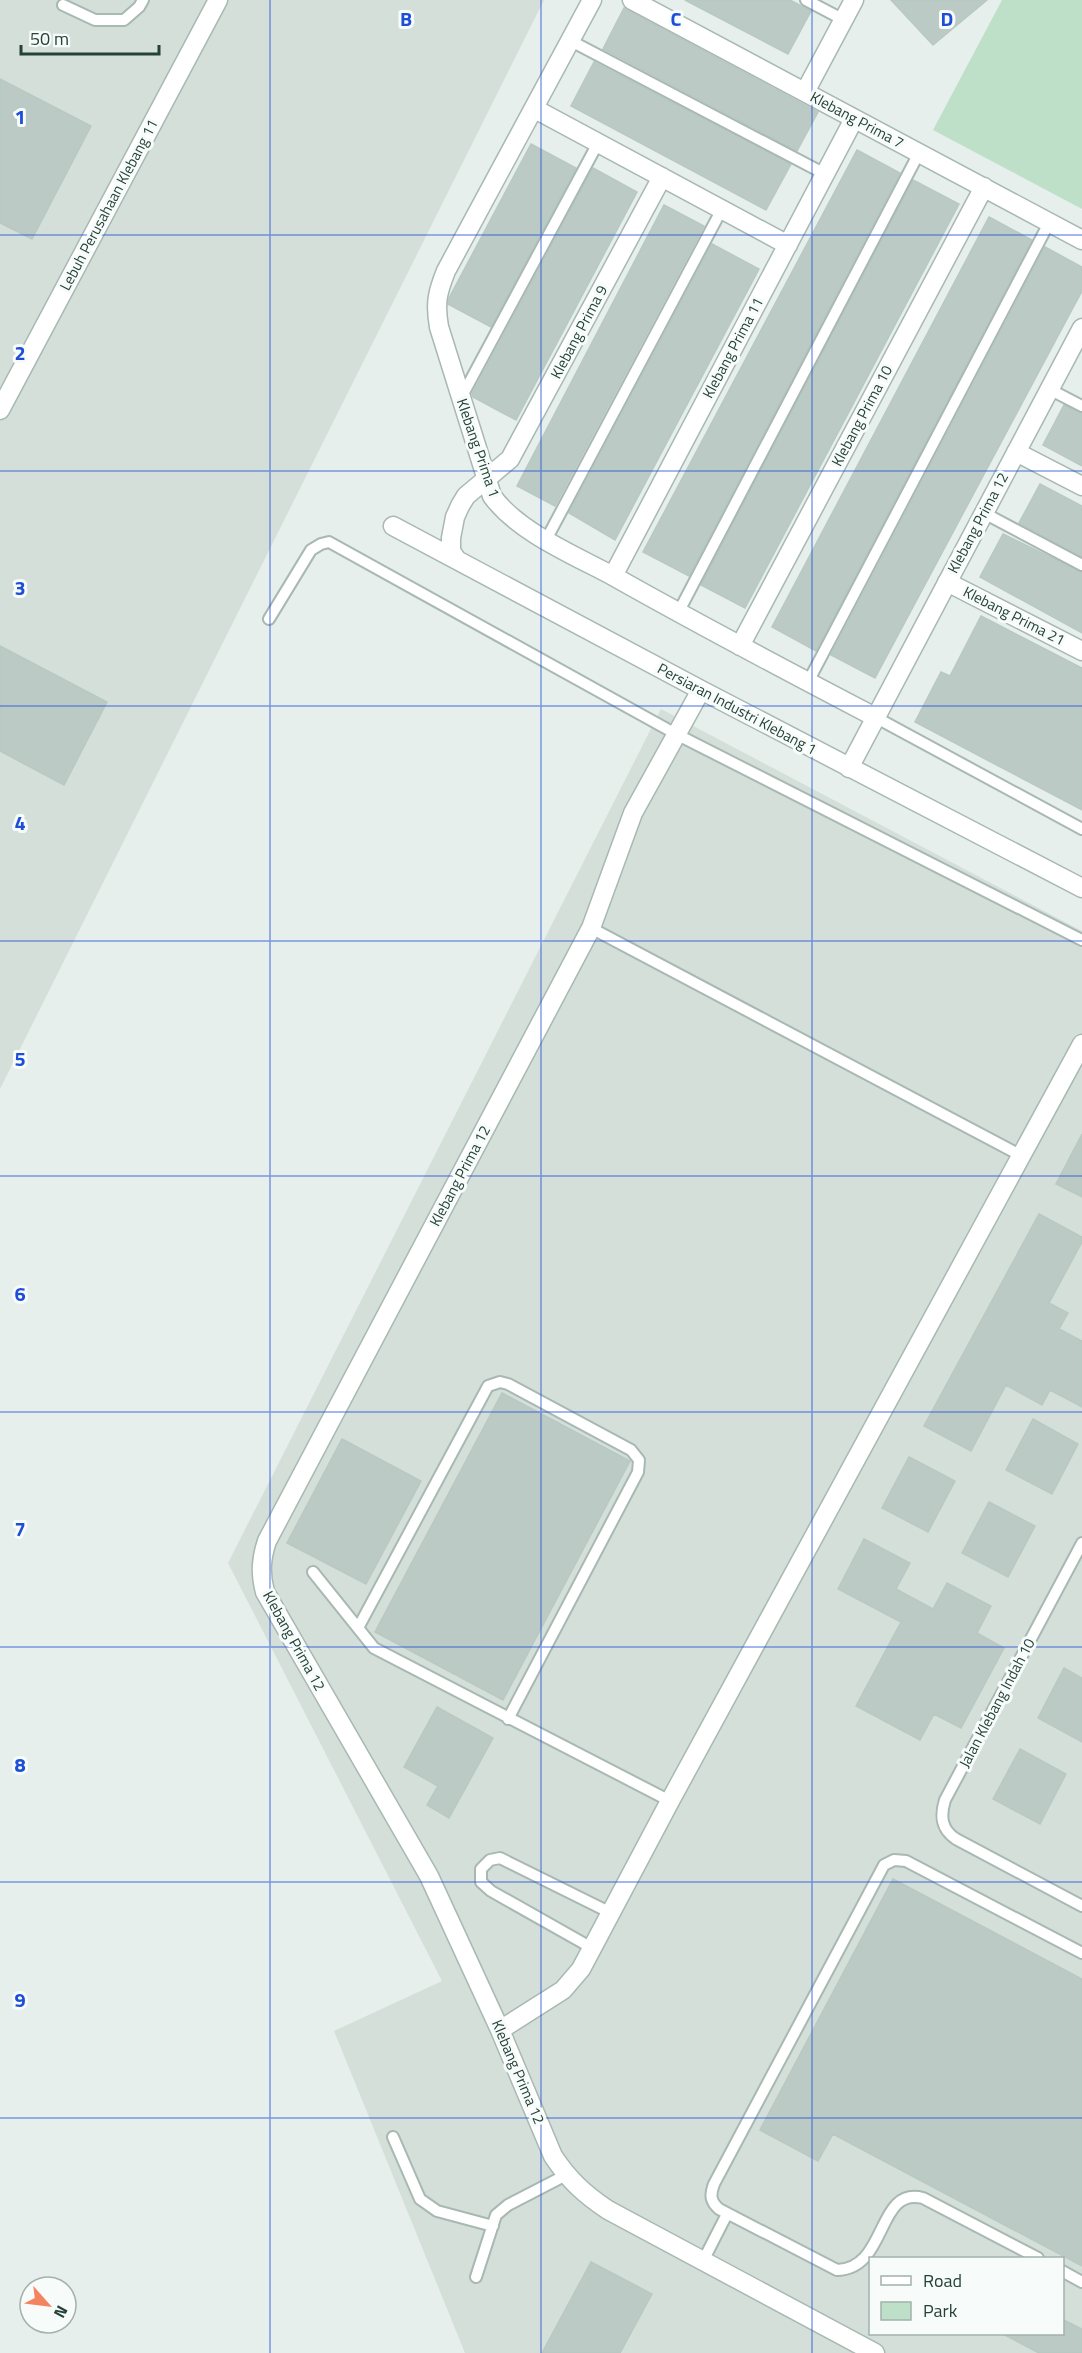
<svg xmlns="http://www.w3.org/2000/svg" width="1082" height="2353" font-family="'Titillium Web',sans-serif">
<style>
.built{fill:#d4dfda;fill-rule:evenodd}
.green{fill:#bfe0c8}
.building{fill:#bbcac4;stroke:#b8c9c2;stroke-width:1.5}
.lines{fill:none;stroke-linecap:round;stroke-linejoin:round}
.lane-casing{stroke:#a8b8b2;stroke-width:14}
.street-casing{stroke:#a8b8b2;stroke-width:21}
.lane{stroke:#fff;stroke-width:10}
.street{stroke:#fff;stroke-width:18}
.grid{fill:none;stroke:#1d4ed8;stroke-width:1.5;stroke-opacity:0.55}
.labels{text-anchor:middle;stroke-width:6;stroke-linejoin:round;paint-order:stroke}
.street-label{font-size:15px;fill:#24423a;stroke:#f7fbf9}
.grid-label{font-size:20px;text-anchor:middle;font-weight:bold;fill:#1d4ed8;stroke:#f7fbf9;stroke-width:6;stroke-linejoin:round;paint-order:stroke}
</style>
<rect width="100%" height="100%" fill="#e6efeb"/>
<path class="built" d="M0,0H544L0,1089Z
M661,709L1082,931V2353H465L334,2031L442,1981L228,1563ZM870,2258H1062V2334H870Z"/>
<path class="green" d="M1002,0H1082V209L933,130Z"/>
<path class="building" d="M685,0H790L811,11L788,54Z
M891,0H987L933,45Z
M624,8L818,112L797,151L603,49Z
M594,62L791,164L766,210L571,106Z
M0,79L91,126L32,239L0,223Z
M531,144L576,168L491,327L448,304L449,298Z
M857,150L900,173L689,576L643,552Z
M593,168L637,192L516,420L473,397L472,394Z
M913,180L959,204L745,608L701,585Z
M664,205L704,226L555,506L517,486Z
M989,217L1032,240L816,651L772,627Z
M712,244L759,269L615,540L569,513Z
M1045,247L1082,267V291L875,678L831,655Z
M1064,405L1082,413V466L1043,445Z
M1040,484L1082,506V557L1019,523Z
M1003,534L1082,572V633L980,577Z
M981,616L1082,668V810L915,722L941,672L950,676Z
M0,646L107,702L64,785L0,751Z
M1082,1134V1197L1056,1184Z
M1039,1214L1082,1237V1242L1049,1303L1068,1313L1059,1329L1082,1341V1407L1050,1390L1042,1405L1006,1385L971,1451L924,1426Z
M502,1393L630,1461L503,1700L375,1632Z
M1033,1419L1078,1444L1052,1494L1006,1470Z
M342,1439L421,1481L366,1584L287,1543Z
M909,1457L955,1481L928,1532L882,1508Z
M989,1502L1035,1526L1008,1577L962,1553Z
M864,1539L910,1563L896,1589L933,1609L947,1583L991,1606L977,1633L1004,1648L961,1728L934,1714L920,1740L856,1706L901,1622L838,1589Z
M1064,1668L1082,1678V1742L1038,1718Z
M437,1707L493,1738L449,1818L427,1805L438,1786L404,1767Z
M1020,1749L1066,1774L1040,1824L993,1799Z
M893,1879L1082,1979V2266L833,2134L818,2161L760,2130Z
M591,2262L652,2294L620,2353H542Z
M1062,2319L1082,2329V2353H1039L1003,2334H1062Z"/>
<g class="lines">
<g class="lane-casing">
<path id="lane" d="M806,0L844,20
M63,5L95,20H124L139,7L143,0
M571,41L825,174
M1049,389L1082,406
M461,398L598,143
M984,513L1082,565
M546,540L722,209
M678,613L919,153
M269,619L311,550L321,544L329,542L676,734L1082,940
M808,682L1049,223
M875,717L1082,829
M591,928L1020,1155
M1082,1543L945,1800C940,1816 941,1829 956,1839L1082,1906
M313,1572L374,1648L670,1801
M358,1628L488,1386L500,1382L508,1384L631,1450L639,1460L638,1472L508,1719
M592,1948L491,1891L481,1882V1869L490,1860L500,1858L611,1913
M393,2137L420,2199L437,2211L493,2226
M1038,2258L923,2198C876,2186 888,2269 837,2270L719,2209C710,2201 710,2195 714,2184L884,1865L894,1860L906,1861L1082,1953
M703,2261L727,2214
M1062,2271L1082,2282
M476,2277L496,2215L508,2205L566,2175"/>
</g>
<g class="street-casing">
<path id="street" d="M592,0L446,271C437,293 435,304 439,327L492,496C518,532 574,555 613,576C700,625 787,671 875,717
M632,0L1082,240
M805,92L854,0
M535,109L788,245
M0,410L218,0
M1016,452L1082,486
M393,526L701,690L1082,888
M457,560L451,551V538L455,517L460,506L466,496L510,459L662,177
M613,576L854,119
M947,582L1082,651
M740,646L984,187
M701,690L633,813L591,928L267,1541C261,1559 260,1573 265,1592L429,1876L500,2030L553,2156C569,2180 584,2194 608,2210L875,2353
M849,768L1082,328
M500,2030L563,1990L581,1969L670,1801L1082,1044"/>
</g>
<use href="#lane" class="lane"/>
<use href="#street" class="street"/>
</g>
<path class="grid" d="M270,0V2353M541,0V2353M812,0V2353M0,235H1082M0,471H1082M0,706H1082M0,941H1082M0,1176H1082M0,1412H1082M0,1647H1082M0,1882H1082M0,2118H1082"/>
<g class="labels">
<g class="street-label">
<text transform="translate(857 120) rotate(28)" y="5">Klebang Prima 7</text>
<text transform="translate(109 205) rotate(-62)" y="5">Lebuh Perusahaan Klebang 11</text>
<text transform="translate(579 332) rotate(-62)" y="5">Klebang Prima 9</text>
<text transform="translate(733 348) rotate(-62)" y="5">Klebang Prima 11</text>
<text transform="translate(862 416) rotate(-62)" y="5">Klebang Prima 10</text>
<text transform="translate(478 448) rotate(71)" y="5">Klebang Prima 1</text>
<text transform="translate(978 523) rotate(-62)" y="5">Klebang Prima 12</text>
<text transform="translate(1014 616) rotate(27)" y="5">Klebang Prima 21</text>
<text transform="translate(737 709) rotate(28)" y="5">Persiaran Industri Klebang 1</text>
<text transform="translate(460 1176) rotate(-62)" y="5">Klebang Prima 12</text>
<text transform="translate(294 1641) rotate(61)" y="5">Klebang Prima 12</text>
<text transform="translate(997 1703) rotate(-62)" y="5">Jalan Klebang Indah 10</text>
<text transform="translate(518 2072) rotate(67)" y="5">Klebang Prima 12</text>
</g>
</g>
<g class="grid-label">
<text x="406" y="26">B</text>
<text x="676" y="26">C</text>
<text x="947" y="26">D</text>
<text x="20" y="124">1</text>
<text x="20" y="360">2</text>
<text x="20" y="595">3</text>
<text x="20" y="830">4</text>
<text x="20" y="1066">5</text>
<text x="20" y="1301">6</text>
<text x="20" y="1536">7</text>
<text x="20" y="1772">8</text>
<text x="20" y="2007">9</text>
</g>
<rect x="869" y="2257" width="195" height="78" fill="#f7fbf9" stroke="#a3b1ad" stroke-width="1.5"/>
<rect x="881" y="2276" width="30" height="9" fill="#ffffff" stroke="#a3b1ad" stroke-width="1.5"/>
<text x="923" y="2287" font-size="18" fill="#24423a">Road</text>
<rect x="881" y="2302" width="30" height="18" fill="#bfe0c8" stroke="#a3b1ad" stroke-width="1.5"/>
<text x="923" y="2317" font-size="18" fill="#24423a">Park</text>
<g transform="translate(48 2305) rotate(118)"><circle r="28" fill="#f7fbf9" stroke="#a3b1ad" stroke-width="1.5"/>
<path d="M0-4.5L10 22L0 15L-10 22Z" fill="#f4845f"/>
<text y="-9" font-size="16" font-weight="bold" text-anchor="middle" fill="#24423a">N</text>
</g>
<path d="M21 45v9h138v-9" fill="none" stroke="#24423a" stroke-width="3"/>
<text x="30" y="45" font-size="18" fill="#24423a" stroke="#f7fbf9" stroke-width="4.5" paint-order="stroke">50 m</text>
</svg>
